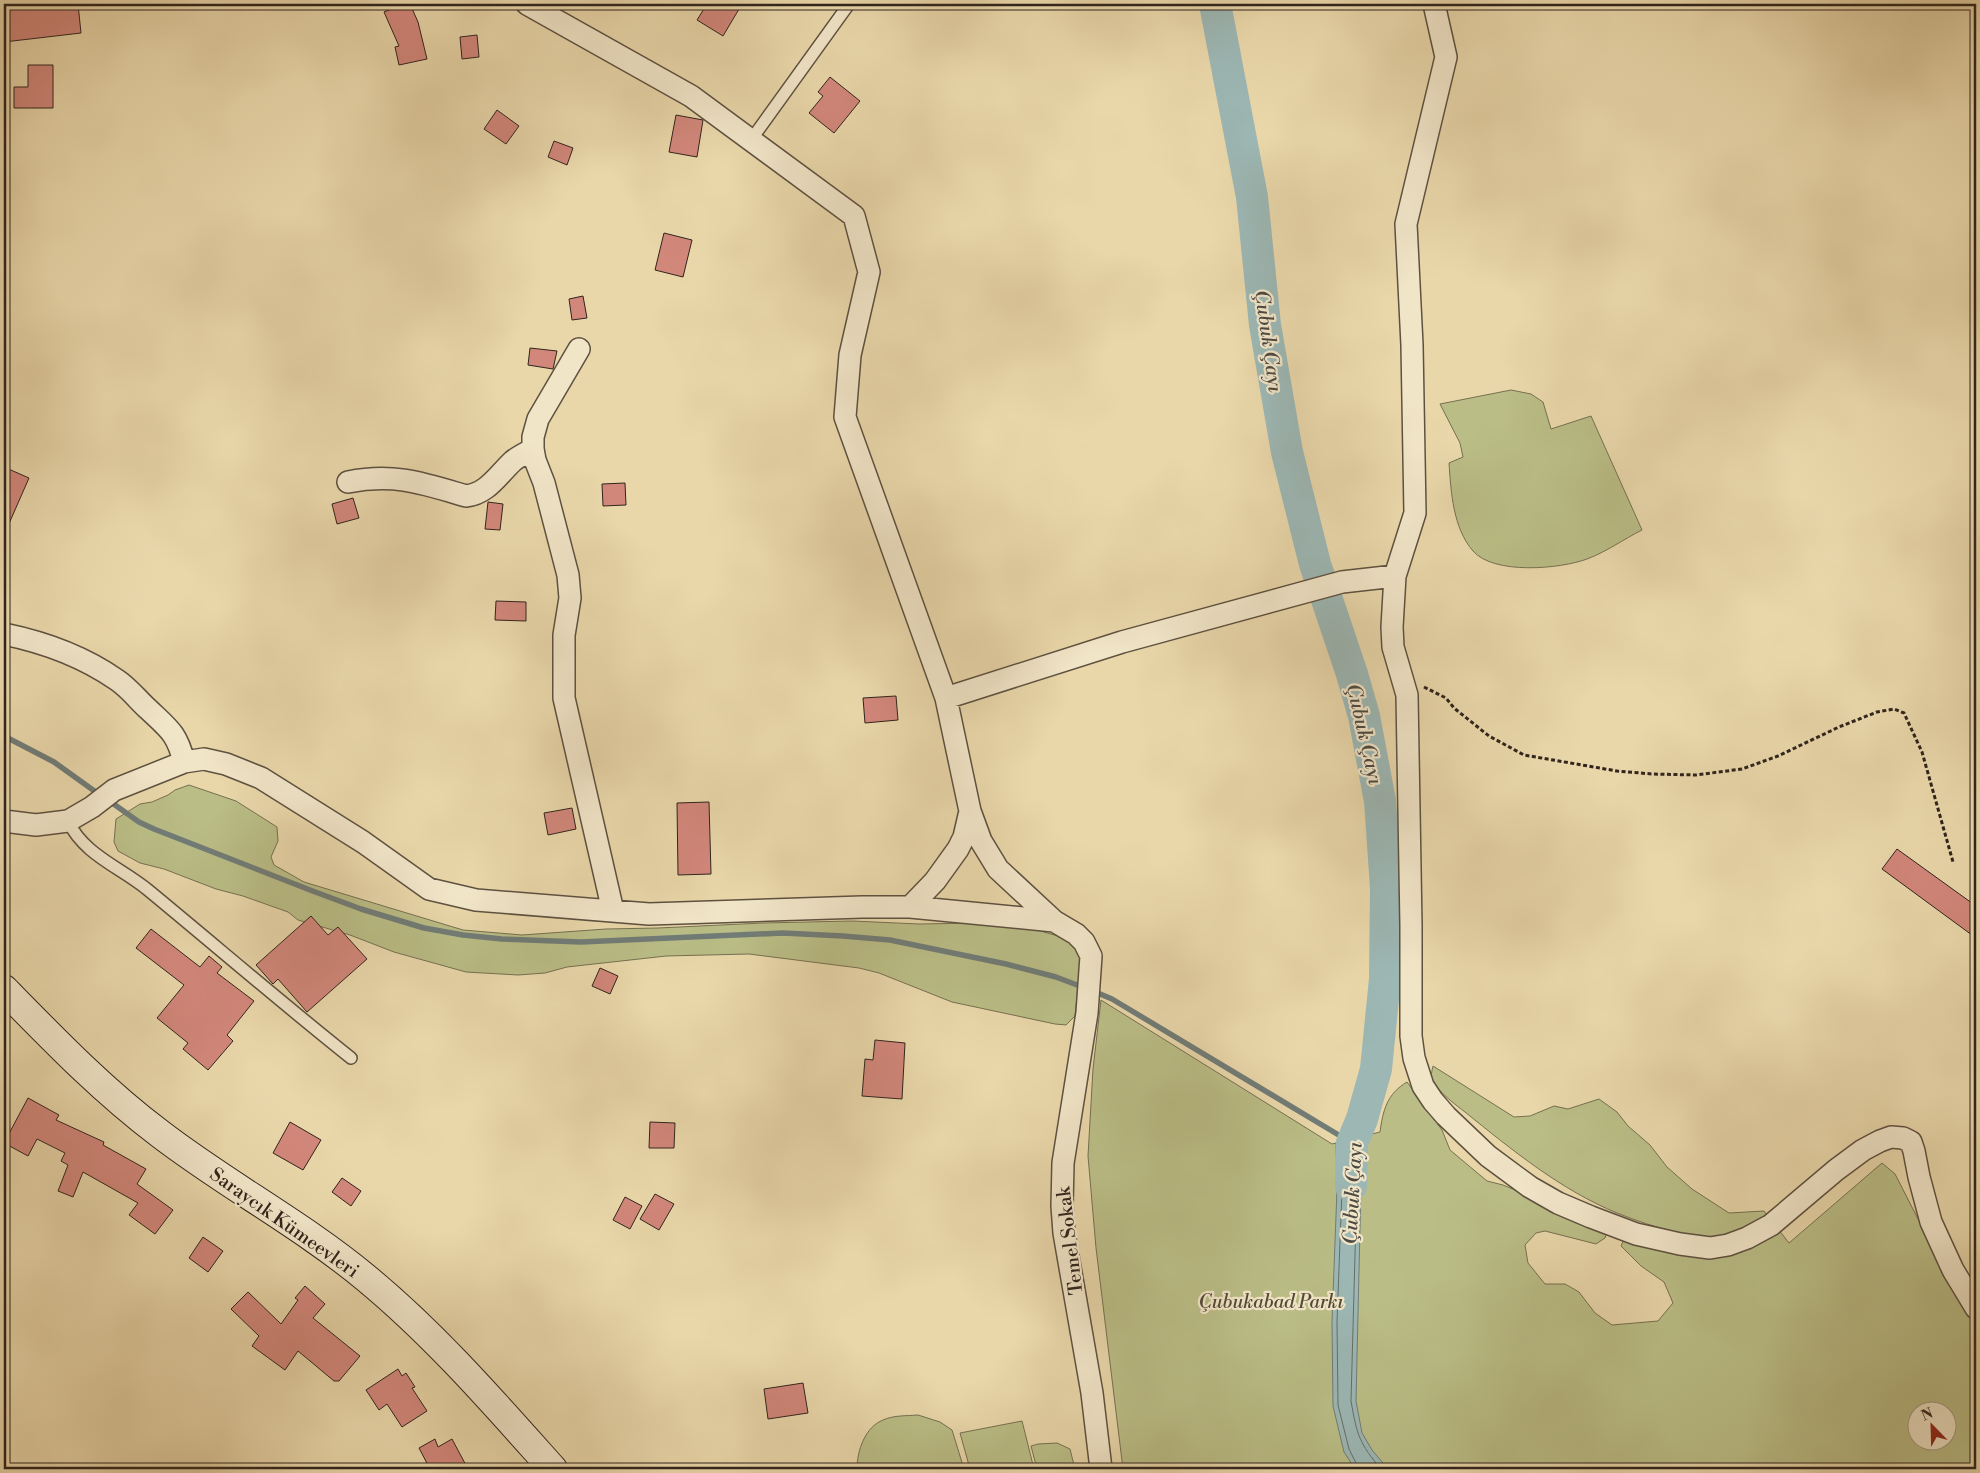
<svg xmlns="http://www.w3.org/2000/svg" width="1980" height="1473" font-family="'Libre Bodoni',serif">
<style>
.green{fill:#babd86;stroke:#757051;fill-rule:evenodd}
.water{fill:#9cb7b4;stroke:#717c77}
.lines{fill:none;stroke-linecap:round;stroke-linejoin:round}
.shore{stroke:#666e68;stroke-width:1}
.stream{stroke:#717c77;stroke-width:5.5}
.river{stroke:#9cb7b4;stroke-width:32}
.building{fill:#d2877b;stroke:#30241c}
.lane-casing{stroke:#5e5140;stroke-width:14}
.street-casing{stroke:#5e5140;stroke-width:24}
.secondary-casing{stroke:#30241c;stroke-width:30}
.path{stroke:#30241c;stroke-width:3;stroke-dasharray:4 2.5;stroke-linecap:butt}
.lane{stroke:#f1e5c8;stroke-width:11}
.street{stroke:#f1e5c8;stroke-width:21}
.secondary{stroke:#f1e5c8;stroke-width:28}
.labels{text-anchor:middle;stroke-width:4.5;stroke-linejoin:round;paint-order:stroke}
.street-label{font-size:19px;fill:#30241c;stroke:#f1e5c8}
.park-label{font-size:19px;font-style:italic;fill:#524a36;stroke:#f1e5c8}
.water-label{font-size:20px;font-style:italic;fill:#4b4942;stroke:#f1e5c8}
</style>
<rect width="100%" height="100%" fill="#e9d7aa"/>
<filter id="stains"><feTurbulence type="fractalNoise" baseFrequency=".004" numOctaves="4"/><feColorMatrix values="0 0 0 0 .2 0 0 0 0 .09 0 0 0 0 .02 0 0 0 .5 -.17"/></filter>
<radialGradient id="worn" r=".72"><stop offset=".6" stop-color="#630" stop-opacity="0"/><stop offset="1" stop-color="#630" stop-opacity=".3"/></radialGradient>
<path class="green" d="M1511,390L1531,394L1543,402L1551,429L1591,416L1642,530C1624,539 1606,552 1587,559C1560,569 1494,575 1473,551C1453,528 1451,492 1449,463L1463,457L1460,443L1440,404Z
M189,785L236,801L277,827L278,841L271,857L274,865L304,882L463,930L522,935L606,929L658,928L763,923L852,921L919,924L975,923L1030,928L1065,938L1080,952V967L1075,1016L1066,1025L1055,1024L952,1002L879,973L859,968L749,954L666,956L567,967L545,973L518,975L466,972L394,952L350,935L298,920L288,912L243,896L216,889L164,869L140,863L118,851L114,842L116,819L140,804L152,802L168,795L175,790Z
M1101,1000L1332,1144L1380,1132C1383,1110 1387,1094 1407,1082L1442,1130L1450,1150L1487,1181L1503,1185L1608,1228L1605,1238L1596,1244L1545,1231L1536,1233L1525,1245L1528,1263L1545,1284H1565L1579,1292L1595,1313L1612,1325L1658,1321L1673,1303L1664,1282L1641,1266L1621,1246L1625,1237L1660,1250L1698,1257L1738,1246C1697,1238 1656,1229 1617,1213C1561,1190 1512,1150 1465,1112C1457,1106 1436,1090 1433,1081C1430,1076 1432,1071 1433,1066L1514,1117L1530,1116L1554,1106L1568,1109L1599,1099L1617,1112L1628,1126L1650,1145L1667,1167L1692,1189L1729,1213L1764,1211L1789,1243L1882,1163L1895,1174L1935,1252L1976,1317V1469H1123L1096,1248L1088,1156L1093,1069ZM1918,1410H1948V1440H1918Z
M918,1415L940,1422L952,1430L964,1469H857C857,1451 865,1427 883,1420C894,1415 907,1416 918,1415Z
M1022,1421L1034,1469H970L960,1433Z
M1057,1443L1070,1449L1075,1469H1037L1031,1446L1038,1444Z"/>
<path class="water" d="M1362,1141L1356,1401L1362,1433L1372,1450L1388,1469H1355L1344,1452L1333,1406L1332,1322L1337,1189L1336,1143Z"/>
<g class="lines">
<path class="shore" d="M1359,1469L1349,1449L1338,1405L1337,1322L1342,1189L1341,1150L1343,1148L1355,1147L1357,1149V1182L1351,1401C1357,1435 1359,1443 1381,1469"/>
<path class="stream" d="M4,736L54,762L100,795
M108,800L139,822L154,829L310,890L361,909L424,928L463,935L502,939L581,942L783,933L843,936L890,940L1006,964L1056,977L1085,988
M1093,991L1112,999L1352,1143"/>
<path class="river" d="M1215,4L1252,197L1265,325L1287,452L1315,564L1352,674L1364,716L1380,801L1386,888L1385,979L1376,1069L1362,1119L1352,1143L1351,1186"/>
</g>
<path class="building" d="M25,4H78L81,33L4,42V6Z
M404,4H410L418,22L427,59L399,65L395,47L399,46L384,12Z
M707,4H742L723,36L697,20Z
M477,35L479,57L462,59L460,37Z
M28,65H53V108H14V87H28Z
M830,77L860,101L834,133L809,113L823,96L818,92Z
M497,110L519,126L506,144L484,129Z
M676,115L703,120L697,157L669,152Z
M554,141L573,148L567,165L548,157Z
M664,233L692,240L683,277L655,270Z
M583,296L587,318L572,320L569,299Z
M530,348L557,351L553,369L528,365Z
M4,467L29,478L4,535Z
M625,483L626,505L603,506L602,484Z
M353,498L359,518L337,524L332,504Z
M488,502L503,504L500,530L485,529Z
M496,601L526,602V621L495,620Z
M896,696L898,720L865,723L863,698Z
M709,802L711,874L678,875L677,803Z
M572,808L576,829L548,835L544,813Z
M1897,849L1976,906V938L1882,869Z
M311,916L328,935L338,927L367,959L307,1012L278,979L273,984L256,965Z
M151,929L200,967L209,956L222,967L217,973L254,1001L227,1035L233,1041L208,1070L183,1049L188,1043L157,1018L184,985L136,948Z
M600,968L618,976L610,994L592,986Z
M875,1040L905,1043L902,1099L862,1096L865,1059L873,1060Z
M28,1098L59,1115L56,1120L104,1142L103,1145L146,1169L137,1184L173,1210L155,1234L129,1215L138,1203L83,1172L73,1197L58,1191L68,1165L61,1161L65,1153L37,1139L28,1156L4,1143Z
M290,1122L321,1140L303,1170L273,1153Z
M650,1122L675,1123L674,1148H649Z
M342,1178L361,1191L351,1206L332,1192Z
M655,1194L674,1204L659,1230L640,1219Z
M625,1197L642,1206L630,1229L613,1220Z
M203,1237L223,1251L208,1272L189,1258Z
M305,1286L325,1304L313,1318L360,1356L339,1381H334L298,1351L285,1370L252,1346L259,1336L231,1309L248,1292L281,1324L298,1300L295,1298Z
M398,1369L402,1376L406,1373L415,1387L412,1388L427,1411L402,1427L387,1404L379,1410L366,1390Z
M803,1383L808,1413L768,1419L764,1389Z
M435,1439L438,1447L452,1439L468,1469H430L419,1448Z"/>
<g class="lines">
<g class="lane-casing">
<path id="lane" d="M751,140L849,4
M68,821C84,855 120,867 148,890C216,946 282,1003 351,1058"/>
</g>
<g class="street-casing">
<path id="street" d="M1434,4L1446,57L1406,224L1412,345L1415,513L1395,576L1392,627L1393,647L1407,695L1411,926V1036L1414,1058L1423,1086L1433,1101L1446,1116L1488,1156L1530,1187L1558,1203L1591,1217L1636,1234L1680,1244L1710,1248L1728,1245L1747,1238L1771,1225L1836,1170L1863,1150L1880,1141L1891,1137L1903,1138L1911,1142L1914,1151L1919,1177L1931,1222L1953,1270L1976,1308
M579,349L538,419L533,437V449L535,460L544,483L568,575L570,598L564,635V698L613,911
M348,482C394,473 422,483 466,496C487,494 498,475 513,461C519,456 526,453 533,449
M4,634C43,642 84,657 117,680C129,688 138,700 148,709C169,729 177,733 184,762
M946,698L1122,642L1342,582L1395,576
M4,821L36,825L68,821L92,807L114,790L184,762L204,759L226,764L261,778L363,842L429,889L476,900L649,914L862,907H910L935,881L958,849L964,837L970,811L946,698L845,417L850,355L869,272L854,216L691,96L527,4
M910,907L1054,921L998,869L981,841L970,811
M1054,921L1076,934L1084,942L1091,956L1087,1013L1063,1163L1062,1206L1064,1233L1092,1393L1101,1469"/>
</g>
<g class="secondary-casing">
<path id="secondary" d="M4,989C53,1039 102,1090 159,1133C225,1184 301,1224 366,1278C435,1335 494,1403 553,1469"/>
</g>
<path class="path" d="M1424,687L1446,698L1454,708L1489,736L1524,755L1617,771L1652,774L1696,775L1742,769L1778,756L1839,727L1877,712L1894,709L1904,713L1922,752L1953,862"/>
<use href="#lane" class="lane"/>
<use href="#street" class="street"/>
<use href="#secondary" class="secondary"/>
</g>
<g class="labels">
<g class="street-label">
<text transform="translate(285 1222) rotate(35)" y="7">Saraycık Kümeevleri</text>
<text transform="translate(1069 1241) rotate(-97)" y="7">Temel Sokak</text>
</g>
<g class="park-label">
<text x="1271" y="1308">Çubukabad Parkı</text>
</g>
<g class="water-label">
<text transform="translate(1269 341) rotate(82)" y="7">Çubuk Çayı</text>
<text transform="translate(1365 734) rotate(77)" y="7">Çubuk Çayı</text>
<text transform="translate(1352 1193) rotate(-87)" y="7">Çubuk Çayı</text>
</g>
</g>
<rect width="1980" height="1473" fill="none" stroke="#e9d7aa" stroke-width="20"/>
<rect x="5" y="5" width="1970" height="1463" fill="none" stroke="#30241c" stroke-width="2.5"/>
<rect x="10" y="10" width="1960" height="1453" fill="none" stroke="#30241c"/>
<g transform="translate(1932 1426) rotate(337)"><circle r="24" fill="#f1e5c8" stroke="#a49883"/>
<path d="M0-4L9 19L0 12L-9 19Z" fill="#8f2418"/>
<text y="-8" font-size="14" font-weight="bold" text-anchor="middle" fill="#30241c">N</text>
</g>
<rect width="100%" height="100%" filter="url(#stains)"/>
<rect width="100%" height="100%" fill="url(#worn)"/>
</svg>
